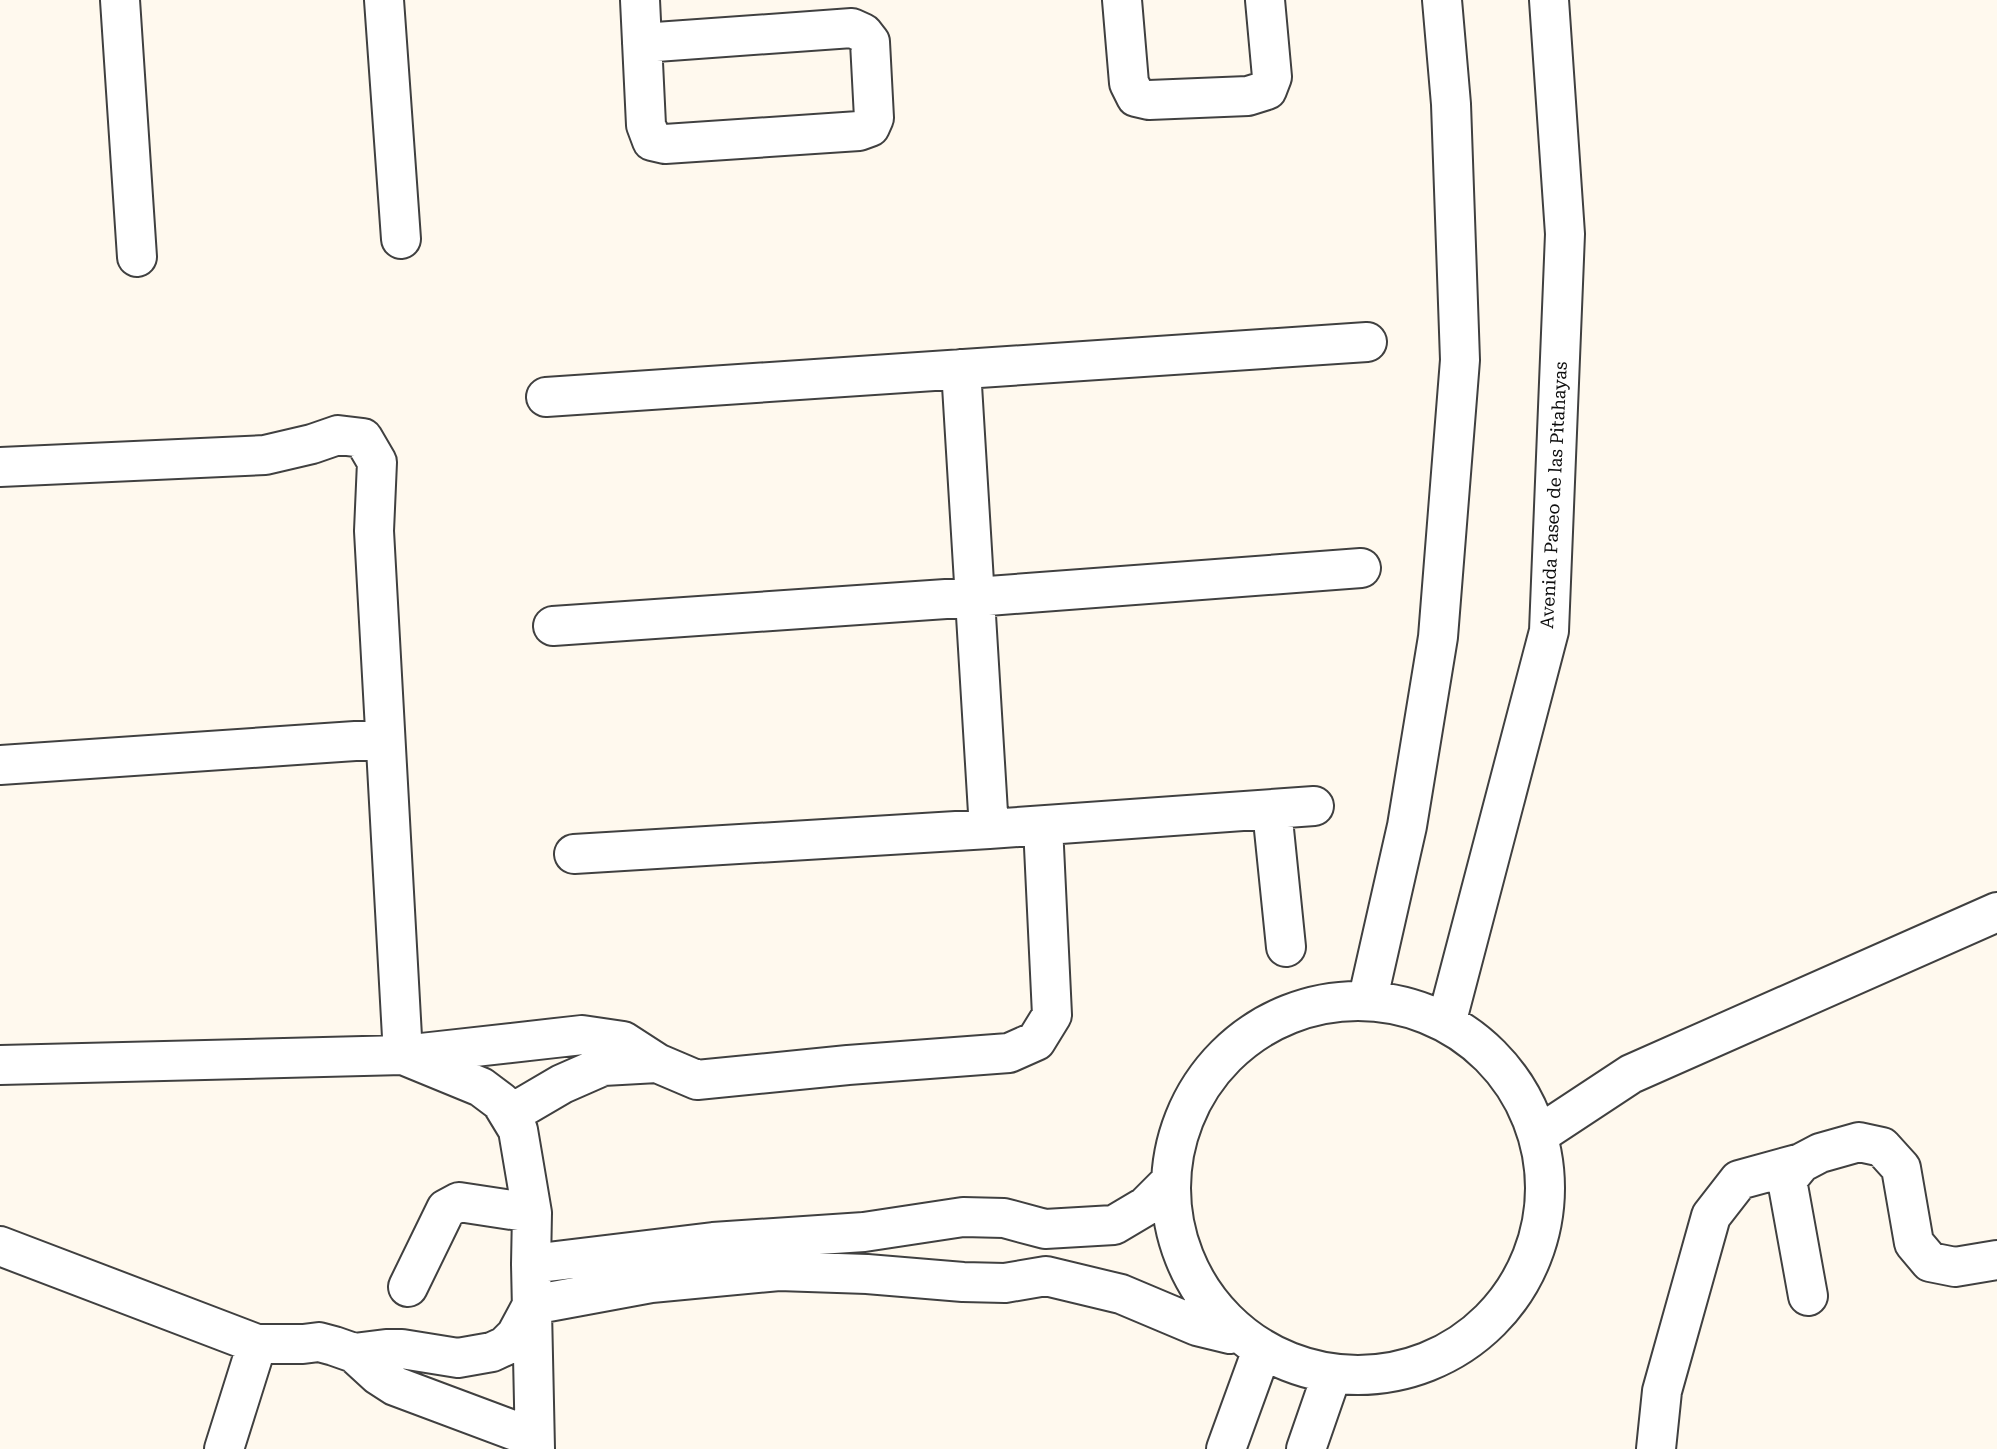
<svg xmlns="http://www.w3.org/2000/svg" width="1997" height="1449" font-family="'Roboto Serif',serif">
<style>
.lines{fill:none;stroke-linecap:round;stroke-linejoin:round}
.minor-casing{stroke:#404040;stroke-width:42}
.minor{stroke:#fff;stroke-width:38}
.labels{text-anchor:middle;stroke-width:7;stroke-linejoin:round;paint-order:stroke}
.street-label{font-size:18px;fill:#0d0d0d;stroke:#fff}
</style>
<rect width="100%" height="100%" fill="#fff9ee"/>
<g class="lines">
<g class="minor-casing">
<path id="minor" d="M120,0L137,257
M384,0L401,239
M640,0L646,125L652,141L665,144L859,131L870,127L874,118L870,42L863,33L852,28L642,43
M1122,0L1129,83L1136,97L1149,100L1248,96L1267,90L1272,77L1265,0
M961,369L989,829
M546,397L1367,342
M0,467L265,455L312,444L338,435L363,438L377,462L374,531L403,1055L582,1035L623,1041L657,1063L697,1080L848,1065L1009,1053L1036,1041L1052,1015L1043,826
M553,626L975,597L1361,568
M0,765L385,739
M1272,810L1286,947
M574,854L989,829L1314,806
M1368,998L1407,826L1438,637L1460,360L1451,104L1442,0
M1171 1188a187 187 0 1 1 374 0a187 187 0 1 1-374 0Z
M1447,1020L1549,631L1565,234L1549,0
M0,1065L403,1055L481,1087L501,1102L518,1130L532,1213L531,1264L535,1449
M509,1115L562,1084L603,1066L657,1063
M1540,1134L1631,1074L1997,912
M0,1246L257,1344H303L319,1342L334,1346L354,1353L378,1375L395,1386L534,1438
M531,1264L713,1242L864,1232L963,1217L1004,1218L1045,1229L1114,1225L1146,1206L1171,1181
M408,1287L446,1209L459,1202L532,1213
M1808,1296L1787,1180L1801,1163L1820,1153L1859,1142L1882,1147L1901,1168L1914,1243L1930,1262L1955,1267L1997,1260
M532,1305L651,1283L779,1271L867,1274L963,1282L1005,1283L1046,1276L1121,1294L1197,1326L1230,1334
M354,1353L386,1349H402L458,1358L492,1352L505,1346L516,1335L532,1305
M224,1449L257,1344
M1226,1449L1262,1350
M1306,1449L1332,1374
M1656,1449L1662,1391L1711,1216L1739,1180L1801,1163"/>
</g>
<use href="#minor" class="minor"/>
</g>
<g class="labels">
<g class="street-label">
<text transform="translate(1554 495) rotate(-87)" y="6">Avenida Paseo de las Pitahayas</text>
</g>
</g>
</svg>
